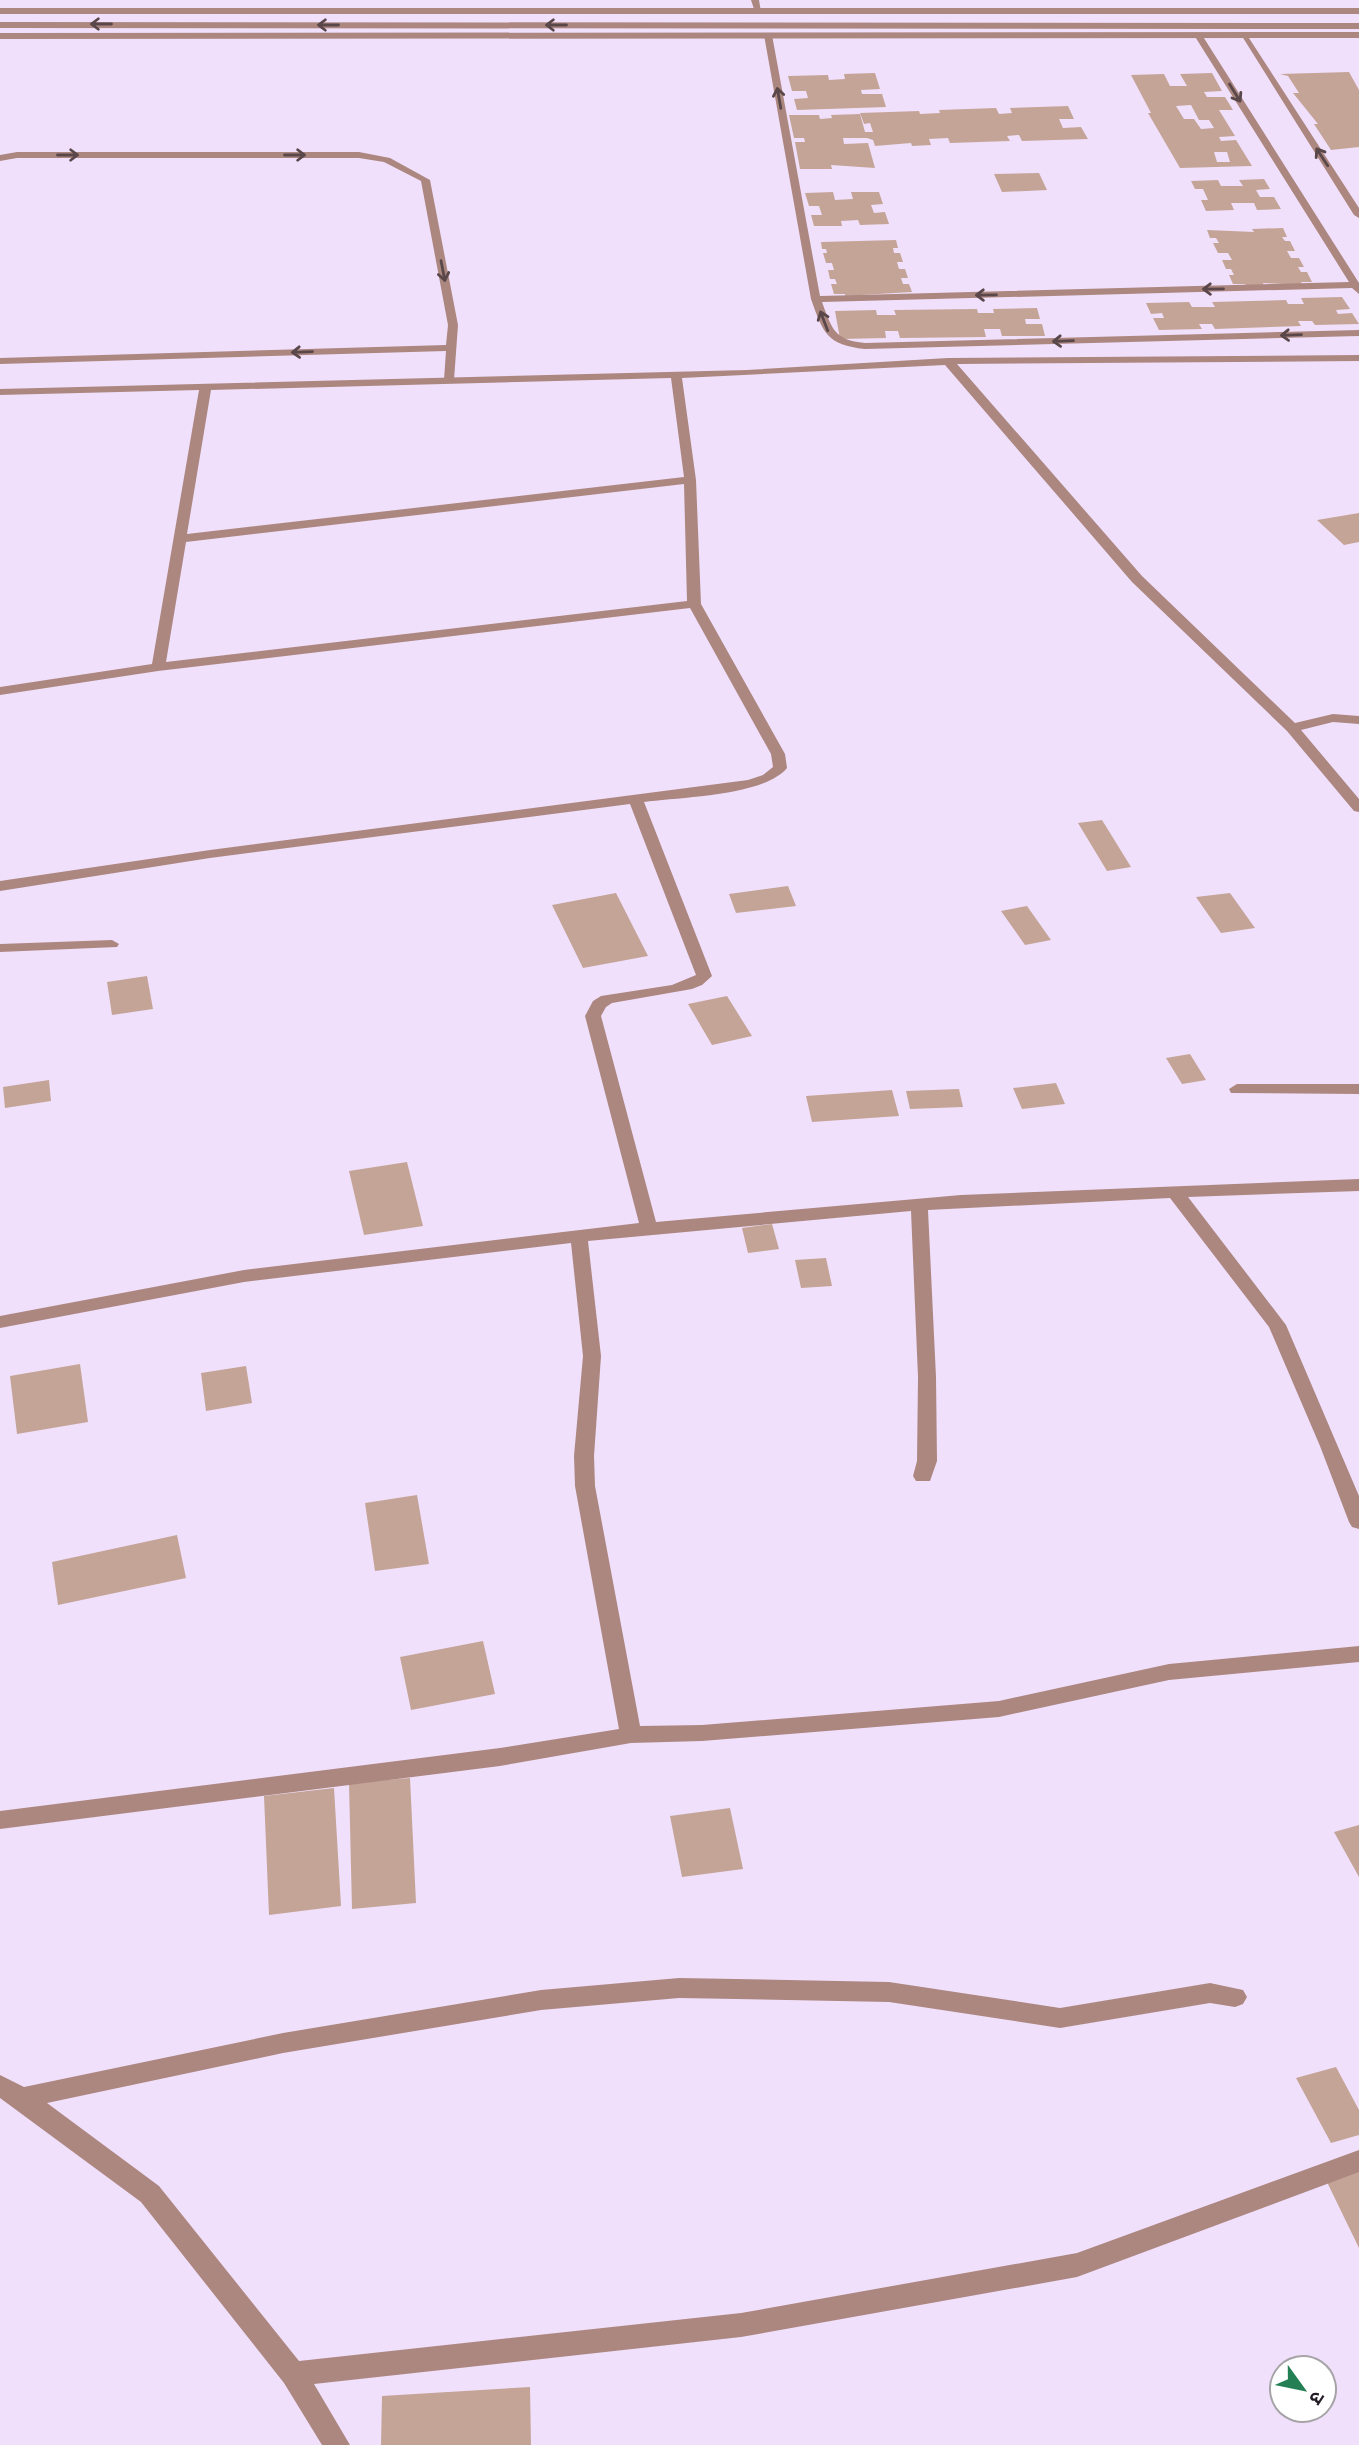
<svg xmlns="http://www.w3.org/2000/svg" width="1359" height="2445" font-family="'Titillium Web','Noto Sans Devanagari',sans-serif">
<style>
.building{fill:#c4a496;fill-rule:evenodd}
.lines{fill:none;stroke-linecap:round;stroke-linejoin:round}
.service{fill:#ac8780;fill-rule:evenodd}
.minor{fill:#ac8780;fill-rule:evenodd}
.tertiary{fill:#ac8780;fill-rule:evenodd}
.oneway{stroke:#5a474a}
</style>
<rect width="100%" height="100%" fill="#f1e0fc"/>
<path class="building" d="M1349,72L1359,90V147L1331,150L1314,124H1318L1293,93H1299L1288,76L1280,74Z
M875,73L880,89L861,90L862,94H882L886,107L797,110L794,99L808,98L806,91H792L788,76L828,75L829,80L845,79L844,74Z
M1212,73L1222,91L1204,92L1207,97H1225L1233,110H1219L1235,136L1219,137L1221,141L1236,140L1252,166L1180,168L1148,113H1151L1131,75L1164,74L1170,86H1187L1180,74ZM1191,105L1199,120H1209L1214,128L1201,129L1194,119H1184L1176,106ZM1214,152H1227L1230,162H1217Z
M1068,106L1074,119H1059L1063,128L1081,127L1088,139L1022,141L1019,135L1007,136L1010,141L950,143L948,138L929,139L931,145L912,146L911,143L875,146L873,140L867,138H843L844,144L868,143L875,168L831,165L832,169H800L795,142H805L804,138H794L789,115H819L820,119L832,118L831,115L860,114L865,132H873L870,123L864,124L860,113L919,111L920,114L940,113L939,110L996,108L999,114L1012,113L1010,108Z
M1039,173L1047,190L1002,192L994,174Z
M1264,179L1270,189L1256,190L1260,197H1274L1281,209L1257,210L1254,203H1231L1234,210L1206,211L1201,200H1208L1203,189H1195L1191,181L1218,180L1221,186H1243L1239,180Z
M833,192L835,200L853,199L851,192H879L883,204L871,205L874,213L885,212L889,224L860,225L858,220L841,221L842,226H814L811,215H822L819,206H809L805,193Z
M1283,228L1287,237H1282L1285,241H1290L1295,251H1287L1291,258H1299L1304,267H1298L1301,272H1307L1312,282H1301L1303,285L1263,283L1264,286L1247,287L1245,284H1233L1229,275H1234L1231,269H1226L1222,260H1232L1228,253H1218L1213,243H1219L1216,238H1210L1207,230L1254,232L1252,229Z
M896,240L898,248H893L894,253H900L903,262H897L899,269H905L908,278H901L903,284H909L912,292L845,296V294H834L831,284H837L835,279H830L828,270H834L832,263H826L823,253H827L826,249H822L821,242Z
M1342,297L1350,309L1336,310L1338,314L1352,313L1359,324L1315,325L1312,321H1298L1301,326L1215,329L1212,324H1199L1202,329L1159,330L1153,318H1164L1162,313L1151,314L1146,303L1189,302L1192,307H1215L1212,302L1286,300L1288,304H1304L1301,298Z
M1037,308L1040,319H1025L1026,324H1042L1045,336H1002L1000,329H984L986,337L900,338L898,331H885L886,338L840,339L835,311L876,310L877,315H896L894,310L977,309L978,313H994L993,309Z
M1359,513V542L1344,545L1317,520Z
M1102,820L1131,867L1107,871L1078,823Z
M788,886L796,906L736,913L729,894Z
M616,893L648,956L583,968L552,905Z
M1230,893L1255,928L1221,933L1196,897Z
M1027,906L1051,940L1025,945L1001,911Z
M147,976L153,1009L112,1015L107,982Z
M727,996L752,1036L712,1045L688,1004Z
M1190,1054L1206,1080L1182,1084L1166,1058Z
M49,1080L51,1101L5,1108L3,1087Z
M1056,1083L1065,1104L1022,1109L1013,1088Z
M959,1089L963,1107L910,1109L906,1091Z
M892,1090L899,1116L812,1122L806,1096Z
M407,1162L423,1226L364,1235L349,1171Z
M772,1224L779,1249L748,1253L742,1228Z
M826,1258L832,1286L801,1288L795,1260Z
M80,1364L88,1422L17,1434L10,1376Z
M246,1366L252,1403L206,1411L201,1373Z
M417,1495L429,1564L375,1571L365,1503Z
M177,1535L186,1578L58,1605L52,1562Z
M483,1641L495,1694L411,1710L400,1657Z
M410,1778L416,1903L352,1909L349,1783Z
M334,1788L341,1906L269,1915L264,1796Z
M730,1808L743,1869L682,1877L670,1816Z
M1359,1825V1877L1334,1832Z
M1336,2067L1359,2110V2135L1331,2143L1296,2078Z
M1359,2171V2248L1326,2180Z
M530,2387L531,2445H381L382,2396Z"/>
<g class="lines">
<path class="service" d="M751,0H759L761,12H755Z
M768,33L772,35L820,296L1349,282L1194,35L1198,33L1202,35L1359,283V294L1352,288L822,302C832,329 834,340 865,343L1359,330V336L865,349C827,345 823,333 811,299L764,35Z
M1240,33L1247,35L1359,208V218L1354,215Z
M17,152H359L390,158L430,180L458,325L454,380L449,383L444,380L446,351L0,364V358L446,345L448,325L421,181L384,162L359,158H17L0,161V155Z
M112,940L119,944L117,947L0,952V944Z"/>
<path class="minor" d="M1359,32V38L0,39V33Z
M1359,355V361L957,364L1142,576L1295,723L1333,714L1359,716V724L1333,722L1301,730L1359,799V812L1354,811L1287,731L1132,582L945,365L682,378L696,480L701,604L785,754L787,768C764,796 680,797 644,802L712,976L702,985L692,989L612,1003L606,1007L601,1016L656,1222L961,1195L1359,1179V1191L1188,1197L1286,1325L1359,1496V1529L1352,1527L1349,1522L1320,1446L1269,1327L1170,1198L928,1210L936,1377L937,1461L930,1481H916L913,1476L917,1461L918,1377L911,1211L588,1241L601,1356L594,1456L595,1486L640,1726L702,1725L999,1701L1169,1664L1359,1646V1662L1169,1680L999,1717L702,1741L631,1743L500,1766L0,1829V1811L500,1748L619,1729L575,1486L574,1456L583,1356L571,1243L244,1282L0,1328V1316L244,1270L639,1223L585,1016L593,1001L601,996L672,985L696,975L630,804L210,858L0,891V881L210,850L748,780L763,775L773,767L771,754L690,608L158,671L0,695V687L152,664L199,390L0,395V389L747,370L948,358ZM671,378L684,477L187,534L211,390ZM684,484L687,601L166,662L186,542Z
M1237,1084H1359V1094L1231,1093L1229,1089Z
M679,1978L889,1982L1060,2008L1210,1983L1243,1990L1247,1997L1243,2004L1235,2007L1210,2003L1060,2028L889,2002L679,1998L541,2010L283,2053L47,2103L159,2186L299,2361L741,2313L1077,2253L1359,2150V2172L1077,2277L741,2337L314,2384L350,2445H322L284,2383L141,2202L0,2098V2075L24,2087L283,2033L541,1990Z"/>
<path class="tertiary" d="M0,8H1359V14H0Z
M0,22L1359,23V29L0,28Z"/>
</g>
<defs><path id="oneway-shaft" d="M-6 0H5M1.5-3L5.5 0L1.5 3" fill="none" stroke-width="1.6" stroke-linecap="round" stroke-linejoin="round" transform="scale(1.75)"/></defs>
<g class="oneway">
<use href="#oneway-shaft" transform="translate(101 24) rotate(-180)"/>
<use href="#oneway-shaft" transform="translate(328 25) rotate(-180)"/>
<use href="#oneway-shaft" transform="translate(556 25) rotate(-180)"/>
<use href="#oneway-shaft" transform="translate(1235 93) rotate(58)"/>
<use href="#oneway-shaft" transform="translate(779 98) rotate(-100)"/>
<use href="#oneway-shaft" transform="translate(68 155)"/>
<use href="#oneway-shaft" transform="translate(295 155)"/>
<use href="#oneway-shaft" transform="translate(1322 157) rotate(-123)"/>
<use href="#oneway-shaft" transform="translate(443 271) rotate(79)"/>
<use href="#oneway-shaft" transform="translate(1213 289) rotate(179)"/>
<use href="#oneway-shaft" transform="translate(986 295) rotate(179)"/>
<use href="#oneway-shaft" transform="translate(824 321) rotate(-111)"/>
<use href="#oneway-shaft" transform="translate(1291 335) rotate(178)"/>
<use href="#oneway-shaft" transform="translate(1063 341) rotate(178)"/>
<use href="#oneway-shaft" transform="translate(302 352) rotate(178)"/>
</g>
<g transform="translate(1303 2389) rotate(123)"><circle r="33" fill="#ffffff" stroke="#a7a4a8" stroke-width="2"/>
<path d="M0-5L12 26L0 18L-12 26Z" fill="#257f54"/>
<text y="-10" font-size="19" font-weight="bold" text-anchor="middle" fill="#231c26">उ</text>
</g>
</svg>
